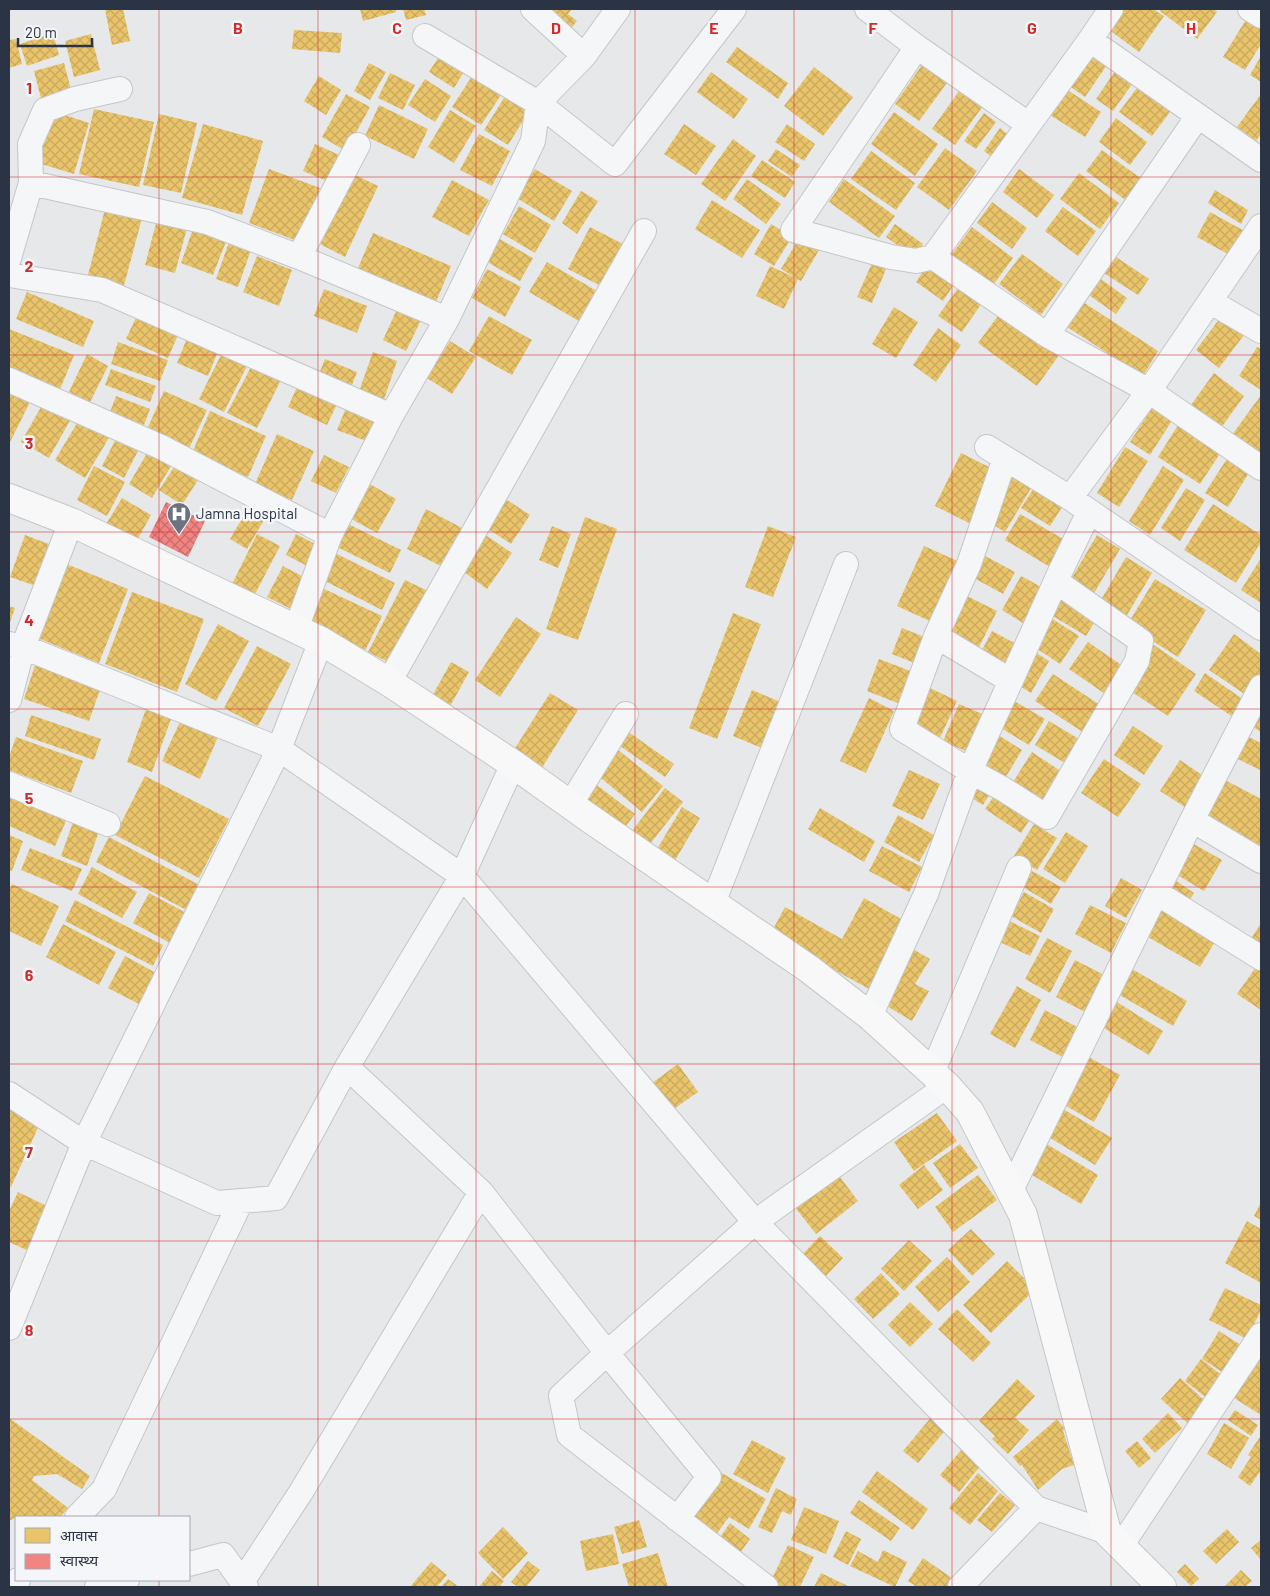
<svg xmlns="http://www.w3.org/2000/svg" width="1270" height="1596" font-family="Barlow,'Noto Sans Devanagari',sans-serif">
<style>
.homes{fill:url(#homes-cross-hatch)}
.health{fill:url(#health-cross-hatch)}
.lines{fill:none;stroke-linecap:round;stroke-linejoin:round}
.street-casing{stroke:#c4c6c8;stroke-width:26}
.secondary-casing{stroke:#c4c6c8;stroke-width:30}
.street{stroke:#f5f6f7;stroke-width:24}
.secondary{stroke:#f8f8f8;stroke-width:28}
.grid{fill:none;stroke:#d62828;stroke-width:1;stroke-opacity:0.55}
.labels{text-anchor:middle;stroke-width:5;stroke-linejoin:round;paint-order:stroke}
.poi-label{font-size:15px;fill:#2b3445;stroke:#f4f6f9;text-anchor:start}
.grid-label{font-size:16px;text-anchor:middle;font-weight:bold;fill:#d62828;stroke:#f4f6f9;stroke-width:5;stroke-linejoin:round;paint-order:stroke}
</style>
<defs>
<pattern id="homes-cross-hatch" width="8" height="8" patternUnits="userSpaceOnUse" patternTransform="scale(1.25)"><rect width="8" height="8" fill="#e9c46a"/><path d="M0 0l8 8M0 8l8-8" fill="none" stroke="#c8a95d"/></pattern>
<pattern id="health-cross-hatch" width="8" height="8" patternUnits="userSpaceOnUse" patternTransform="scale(1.25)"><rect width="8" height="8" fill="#f28482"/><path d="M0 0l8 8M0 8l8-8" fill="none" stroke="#c46d6c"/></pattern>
</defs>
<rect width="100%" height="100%" fill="#e6e8ea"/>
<path class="homes" d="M105,9H123L130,41L112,45Z
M360,9H396V12L363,21Z
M403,9H424L426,15L406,20Z
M554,9H572L568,14L577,21L568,32L548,18Z
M1122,9H1153L1164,16L1139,52L1108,29Z
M1162,9H1214L1217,12L1197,39L1160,11Z
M1247,18L1261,27V44L1245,70L1223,57Z
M294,30L342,33L340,53L292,49Z
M53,33L59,55L27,66L20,44Z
M91,34L100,70L74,77L65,41Z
M16,39L22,64L9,68V40Z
M737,47L788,83L778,99L726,62Z
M443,50L468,65L454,88L429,72Z
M1086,52L1107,65L1085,97L1065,83Z
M1261,56V82L1250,75Z
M924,62L949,80L919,121L895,104Z
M64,63L73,97L43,106L34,71Z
M369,63L386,72L370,100L354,91Z
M814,67L853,97L823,136L784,106Z
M1118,67L1135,80L1113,111L1096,99Z
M711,72L748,99L734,119L697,92Z
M390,73L415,85L403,110L378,98Z
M474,73L503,92L481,125L452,107Z
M319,76L341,90L326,115L304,101Z
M425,79L451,96L435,122L408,105Z
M1140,84L1173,108L1152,136L1119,112Z
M962,87L985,103L955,145L932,129Z
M1066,89L1101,112L1085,137L1050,115Z
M507,93L531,108L508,145L484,130Z
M346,94L370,107L346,151L322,137Z
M1261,94V134L1256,141L1237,127Z
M379,105L428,129L414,159L365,136Z
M94,109L154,122L139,187L79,174Z
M450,110L476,126L454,163L428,147Z
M53,111L89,123L74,174L38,163Z
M894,112L938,144L915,176L871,144Z
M984,113L996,122L976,149L964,141Z
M159,114L197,123L181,193L143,185Z
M1116,118L1147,142L1130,165L1099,142Z
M203,124L263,141L242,215L182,198Z
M684,124L716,146L696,175L664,154Z
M787,124L815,144L804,161L775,142Z
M1000,128L1011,137L996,160L984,151Z
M479,134L510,151L492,186L460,170Z
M733,139L756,156L725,201L701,184Z
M315,144L339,155L327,181L303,171Z
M945,148L977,171L949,210L917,187Z
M776,149L800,165L792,177L768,161Z
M1102,150L1143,180L1128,202L1086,171Z
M871,151L915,183L896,210L851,179Z
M762,160L795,182L785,198L751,176Z
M269,169L320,188L300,242L249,223Z
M535,169L572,191L554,221L517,198Z
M1019,169L1054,195L1037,218L1003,192Z
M351,173L378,186L345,257L318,243Z
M1079,173L1119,203L1100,229L1060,199Z
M747,179L781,204L766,224L733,199Z
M844,179L895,216L879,238L829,202Z
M452,180L489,200L469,236L432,217Z
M1215,190L1248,210L1241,224L1208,203Z
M581,191L598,201L577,234L562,223Z
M712,200L760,230L742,258L695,229Z
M992,202L1027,228L1012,249L977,223Z
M519,206L551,225L535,253L503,234Z
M1063,207L1096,231L1078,256L1045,231Z
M105,209L142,218L123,289L87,279Z
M1210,212L1248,233L1235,258L1197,237Z
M158,216L188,224L175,273L145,265Z
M771,224L792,237L774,266L754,254Z
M895,224L923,244L914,257L886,237Z
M194,226L227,239L213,275L181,263Z
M590,227L625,245L603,287L568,269Z
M972,227L1013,258L988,292L947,261Z
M373,233L451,266L436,302L358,268Z
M496,237L533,258L520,281L484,260Z
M799,238L819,250L801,281L781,269Z
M229,242L251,250L238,287L216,279Z
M1110,253L1149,279L1138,295L1099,270Z
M1022,254L1063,284L1041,315L999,284Z
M257,256L292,270L279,306L243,292Z
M930,261L957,280L943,301L916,282Z
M547,262L602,294L584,324L529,292Z
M872,263L886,269L872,303L857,297Z
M770,266L798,279L784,309L756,296Z
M487,269L521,287L505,317L472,298Z
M1098,277L1127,298L1116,314L1086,293Z
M961,284L984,300L962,332L938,316Z
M324,289L367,306L357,333L314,316Z
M27,292L94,321L83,347L16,319Z
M1080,300L1158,351L1143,376L1064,325Z
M398,307L422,318L406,351L383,340Z
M894,307L918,322L896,358L872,344Z
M140,309L181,328L168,358L126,339Z
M1003,309L1062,351L1037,386L978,343Z
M489,316L532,340L512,375L469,351Z
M1221,317L1244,335L1219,368L1196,350Z
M938,328L961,345L936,382L913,365Z
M9,329L74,355L59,392L9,372Z
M188,336L219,349L208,376L177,363Z
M450,341L476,357L452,394L427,378Z
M118,342L168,360L160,381L111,364Z
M1257,347L1261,349V390L1239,376Z
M224,349L249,362L224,412L199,399Z
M373,352L397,361L383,402L358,394Z
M87,354L108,366L90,402L69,392Z
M325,359L357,372L349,393L317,379Z
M252,365L281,380L257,428L227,413Z
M111,369L156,386L150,402L105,385Z
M1214,373L1244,396L1221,428L1191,405Z
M298,385L337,404L327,425L288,407Z
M9,389L31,400L9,444Z
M164,391L207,410L187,453L145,434Z
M1261,395V456L1232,435Z
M116,396L150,409L144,425L110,412Z
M44,402L72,417L49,458L21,442Z
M348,403L379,415L369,442L337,430Z
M1153,406L1173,419L1150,455L1130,442Z
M210,411L266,436L248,477L192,453Z
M80,418L110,436L85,478L55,460Z
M1180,422L1223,449L1200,484L1158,457Z
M277,434L314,451L292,500L255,484Z
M118,435L140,447L124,478L102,466Z
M1125,447L1148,461L1119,507L1097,493Z
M150,448L174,461L152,498L129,484Z
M961,453L995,470L969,523L935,506Z
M324,455L349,467L336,493L311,481Z
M1228,457L1250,471L1228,507L1205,493Z
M180,458L203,472L182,505L159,490Z
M94,466L125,482L107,516L77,500Z
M1163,466L1184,480L1150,535L1129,521Z
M1014,471L1034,483L1005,532L987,521Z
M363,480L396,499L377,533L344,515Z
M1037,483L1066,501L1050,526L1021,508Z
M1186,488L1205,500L1180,541L1161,528Z
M501,496L530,515L511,544L482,525Z
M122,498L151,515L135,544L105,526Z
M1213,504L1261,535V542L1236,583L1184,550Z
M426,509L464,529L445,568L407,549Z
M247,510L264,520L247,549L230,539Z
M1020,514L1065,540L1050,567L1005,540Z
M585,517L617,529L578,640L546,629Z
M342,521L401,550L390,573L331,544Z
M552,526L571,534L558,568L539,560Z
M768,526L796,537L773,597L745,587Z
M257,534L280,546L254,596L232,584Z
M296,534L321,547L311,568L286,555Z
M484,534L512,553L487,589L460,569Z
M25,535L54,546L39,587L10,577Z
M1097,535L1120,549L1090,600L1067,586Z
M924,546L962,563L934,623L897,606Z
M335,553L395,583L382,610L321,579Z
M985,556L1015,572L1003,594L974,578Z
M1126,557L1152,573L1124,620L1098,605Z
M1261,558V603L1241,590Z
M64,563L128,589L99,663L35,637Z
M283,566L311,581L295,611L267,597Z
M1021,576L1043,588L1023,623L1002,610Z
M1155,579L1206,610L1178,657L1127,625Z
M405,580L428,591L390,663L368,652Z
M320,587L382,616L364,653L303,624Z
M132,592L204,619L177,692L105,664Z
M965,595L997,611L977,651L944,634Z
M1062,597L1097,618L1086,636L1051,615Z
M9,606L15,608L9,625Z
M733,613L761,624L717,739L689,728Z
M516,617L541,634L500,697L475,680Z
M1051,618L1079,636L1060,664L1033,646Z
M218,624L249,641L216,701L185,684Z
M902,628L927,638L917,664L892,654Z
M992,631L1018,645L1006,668L980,654Z
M1234,634L1261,654V674L1246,695L1209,670Z
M1088,642L1130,671L1111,698L1069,669Z
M1154,645L1196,674L1168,716L1126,688Z
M257,646L291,664L258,726L224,708Z
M1032,650L1049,661L1031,693L1013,682Z
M879,659L913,672L900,704L867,691Z
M451,662L469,672L449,708L431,698Z
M35,665L101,687L89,721L24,699Z
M1205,673L1250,704L1239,721L1194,691Z
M1053,674L1106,709L1089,736L1035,701Z
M926,686L957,701L939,740L907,725Z
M752,690L783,703L764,749L733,736Z
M550,693L578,710L540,771L512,753Z
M869,698L894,711L866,773L840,761Z
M1009,698L1045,719L1029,745L994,724Z
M959,704L987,716L970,753L943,741Z
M146,709L171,719L152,772L127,762Z
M1261,710V732L1250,725Z
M31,715L101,739L94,760L25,736Z
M183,715L220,732L200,779L162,761Z
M1049,721L1084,742L1070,766L1035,745Z
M1133,726L1163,746L1144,775L1114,755Z
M627,731L674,764L665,777L617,744Z
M995,733L1022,750L1001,785L974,769Z
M1247,736L1261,743L1260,770L1236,758Z
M16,737L83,761L71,793L9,770V757Z
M617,749L663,786L642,812L596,774Z
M1032,752L1065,774L1041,811L1008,790Z
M1104,759L1141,784L1118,817L1081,793Z
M1180,760L1208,779L1188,809L1160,791Z
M909,770L940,784L923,820L892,806Z
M145,776L229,819L199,878L115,835Z
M982,779L994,787L983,805L970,797Z
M1223,779L1261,799V848L1203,816Z
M594,783L635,814L623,830L582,799Z
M665,788L683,802L646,849L629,835Z
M999,789L1034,813L1021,833L985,809Z
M9,796L66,821L55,846L9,826Z
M682,807L700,818L674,862L656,851Z
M820,808L875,841L864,862L808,829Z
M898,815L934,835L919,862L884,842Z
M73,822L99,831L87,866L61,856Z
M1034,824L1057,838L1037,870L1014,856Z
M1066,832L1088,846L1065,883L1043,869Z
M9,835L23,841L12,871L9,870Z
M109,837L205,888L192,913L96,862Z
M1192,843L1222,860L1204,891L1174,873Z
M882,846L922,867L909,892L869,871Z
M30,848L82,869L72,891L21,870Z
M92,867L137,892L122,918L78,894Z
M1032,871L1061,887L1051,904L1023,887Z
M1121,878L1142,890L1126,918L1105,906Z
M1175,880L1194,893L1185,908L1166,896Z
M12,884L59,906L41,946L9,931V891Z
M1024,892L1054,909L1041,933L1011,916Z
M149,893L190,915L174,945L133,923Z
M864,898L908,923L871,990L770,935L785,907L842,939Z
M75,900L163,945L153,966L65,921Z
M1158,903L1217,938L1200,967L1141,933Z
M1090,905L1126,923L1111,953L1075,934Z
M1003,918L1040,936L1030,956L993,939Z
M1261,923V954L1247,945Z
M63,924L116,952L99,985L46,957Z
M1047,938L1072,951L1050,993L1025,979Z
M911,948L930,959L915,984L929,991L912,1021L880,1002Z
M125,956L156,973L139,1004L108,988Z
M1075,960L1110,978L1091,1015L1056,997Z
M1127,966L1187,1001L1173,1026L1113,991Z
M1256,967L1261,970V1010L1237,994Z
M1017,986L1041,1000L1015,1048L990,1034Z
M1112,999L1163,1031L1149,1055L1097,1024Z
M1045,1010L1083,1030L1068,1060L1030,1040Z
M1087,1056L1120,1075L1094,1122L1061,1103Z
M678,1064L698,1092L668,1113L648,1086Z
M1058,1106L1112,1138L1095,1165L1042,1133Z
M12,1107L41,1121L11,1187L9,1186V1114Z
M937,1113L957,1141L914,1171L894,1142Z
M1045,1143L1098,1175L1081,1204L1027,1172Z
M960,1144L978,1168L950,1188L933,1163Z
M924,1165L943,1190L918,1209L899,1185Z
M837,1173L858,1201L816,1234L794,1206Z
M978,1175L997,1200L953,1232L935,1207Z
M18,1192L51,1208L31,1252L9,1242V1211Z
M1261,1202V1220L1254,1216Z
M1247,1221L1261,1229V1283L1225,1263Z
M971,1229L995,1254L972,1276L948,1250Z
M820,1236L843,1258L823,1279L800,1257Z
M909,1240L932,1261L904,1291L881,1269Z
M947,1257L970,1282L938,1312L915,1287Z
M1007,1261L1035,1289L991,1333L963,1305Z
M881,1273L900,1294L873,1319L854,1299Z
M1225,1288L1261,1305V1310L1247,1339L1209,1320Z
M910,1302L933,1324L910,1347L888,1325Z
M957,1309L991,1343L973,1362L938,1329Z
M1219,1331L1247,1349L1230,1377L1202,1359Z
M1258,1358L1261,1360V1415L1234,1398Z
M1201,1359L1229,1381L1213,1403L1185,1381Z
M1180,1378L1213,1408L1194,1429L1161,1399Z
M1017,1379L1035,1396L1015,1418L1029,1430L1008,1454L992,1439L995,1436L979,1421Z
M1235,1410L1258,1425L1251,1436L1228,1420Z
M1168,1413L1182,1428L1155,1453L1142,1439Z
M933,1415L948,1427L918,1463L903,1451Z
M9,1418L90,1476L82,1489L57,1474L34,1476L32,1480L68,1508L60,1517L19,1516L9,1521Z
M1057,1419L1065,1429L1063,1431L1074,1465L1062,1469L1038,1490L1022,1465L1020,1466L1013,1457Z
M1224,1423L1249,1438L1231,1469L1207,1454Z
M1261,1435V1470L1250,1486L1238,1477L1251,1457L1248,1455Z
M752,1440L786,1458L768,1493L733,1474Z
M1137,1441L1151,1458L1139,1468L1125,1451Z
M963,1448L982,1464L959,1492L940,1475Z
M877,1471L928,1509L913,1530L862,1492Z
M720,1472L766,1499L749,1529L729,1517L715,1536L688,1515Z
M978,1473L998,1491L970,1525L949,1508Z
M776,1488L797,1499L791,1515L782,1511L772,1533L758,1527Z
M1000,1493L1015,1505L992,1532L977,1520Z
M859,1500L900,1528L891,1541L850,1513Z
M804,1507L839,1521L826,1554L791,1540Z
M639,1520L647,1547L622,1554L614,1527Z
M730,1523L750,1539L738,1556L718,1540Z
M503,1527L528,1553L503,1579L478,1553Z
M1227,1529L1239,1542L1216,1564L1203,1551Z
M846,1531L861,1539L848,1565L833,1557Z
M613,1534L619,1564L586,1571L580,1541Z
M1261,1540V1560L1251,1548Z
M788,1545L814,1557L800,1587H778L770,1583Z
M883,1550L907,1562L895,1587L850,1566L858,1551L878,1562Z
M658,1553L668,1587H629L622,1564Z
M923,1558L955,1580L950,1587H917L908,1581Z
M528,1561L540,1570L526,1587H518L511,1582Z
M431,1562L447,1575L437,1587H410Z
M1185,1564L1199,1579L1191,1586L1177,1572Z
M1241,1570L1252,1581L1245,1587H1224Z
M492,1571L504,1581L499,1587H479Z
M821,1573L850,1587H814Z
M448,1579L459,1587H441Z"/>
<path class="health" d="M166,502L205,521L188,557L149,537Z"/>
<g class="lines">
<g class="street-casing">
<path id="street" d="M533,9L584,56
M867,9L917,47L1028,124
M1111,9L1090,40L933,257L1047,335L1149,391L1261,468
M1250,9L1261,16
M425,36L538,103L615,164L734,9
M1090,40L1261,160
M917,47L793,230L891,257L916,261L933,257
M31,183L207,222L299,257L447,319
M299,257L358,145
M9,258L31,183L30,144L45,110L75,99L120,89
M9,275L102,290L391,416
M1211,302L1261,331
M1047,335L1198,116
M9,380L161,447L330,535
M987,447L1070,498L1261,628
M1005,458L969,564L936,636L902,729L970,771L1003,789L1047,817L1137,661L1141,641L1057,582
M1070,498L1149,391L1261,226
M296,629L330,535L391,416L447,319L533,141L538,103L584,56L618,9
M936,636L1011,681
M9,644L23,647L279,749L462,876L755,1222L1036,1508L960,1587
M389,682L644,231
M9,700L23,647L71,522
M9,784L108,824
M570,805L626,714
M1192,820L1261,861
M1157,893L1261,958
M713,903L846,564
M870,1016L926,894L970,771L1060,572L1089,512
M347,1067L481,1192L607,1353L709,1477L677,1519
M932,1073L1019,868
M9,1094L84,1143L217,1203L276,1198L347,1067L462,876L513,764
M1011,1190L1192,820L1261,687
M9,1328L84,1143L279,749L321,641
M1036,1508L1107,1532
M77,1517L104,1489L241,1201
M1121,1546L1261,1335
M189,1564L223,1555L246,1587
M242,1582L301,1492L481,1192
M11,1587L18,1580
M97,1587L127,1580
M766,1587L569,1435L561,1396L607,1353L755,1222L947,1086"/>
</g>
<g class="secondary-casing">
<path id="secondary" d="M9,498L71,522L321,641L389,682L513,764L589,818L809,969L870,1016L947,1086L970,1112L1023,1215L1107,1532L1162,1587"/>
</g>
<use href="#street" class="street"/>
<use href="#secondary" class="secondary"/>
</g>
<path class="grid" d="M159,9V1517M318,9V1587M476,9V1587M635,9V1587M794,9V1587M952,9V1587M1111,9V1587M9,177H1261M9,355H1261M9,532H1261M9,709H1261M9,887H1261M9,1064H1261M9,1241H1261M9,1419H1261M159,1580V1587"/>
<defs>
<g id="hospital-pin" transform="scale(1.25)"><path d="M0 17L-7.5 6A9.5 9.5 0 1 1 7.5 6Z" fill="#6c737f" stroke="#f4f6f9"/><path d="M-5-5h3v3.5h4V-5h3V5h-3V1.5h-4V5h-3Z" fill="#fff"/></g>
</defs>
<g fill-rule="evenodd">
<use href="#hospital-pin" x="179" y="514"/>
</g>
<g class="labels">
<g class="poi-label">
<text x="196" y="519">Jamna Hospital</text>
</g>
</g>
<g class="grid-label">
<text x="238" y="34">B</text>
<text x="397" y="34">C</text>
<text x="556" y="34">D</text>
<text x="714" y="34">E</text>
<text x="873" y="34">F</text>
<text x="1032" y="34">G</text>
<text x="1191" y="34">H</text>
<text x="29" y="94">1</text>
<text x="29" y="272">2</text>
<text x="29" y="449">3</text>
<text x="29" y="626">4</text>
<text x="29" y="804">5</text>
<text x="29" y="981">6</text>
<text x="29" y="1158">7</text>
<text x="29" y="1336">8</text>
</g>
<rect width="1270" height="1596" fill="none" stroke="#2b3445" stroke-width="20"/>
<rect x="15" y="1516" width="175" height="65" fill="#f4f6f9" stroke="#a4a8b1"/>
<rect x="25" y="1528" width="25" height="15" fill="#e9c46a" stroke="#a4a8b1"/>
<text x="60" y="1541" font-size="15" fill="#2b3445">आवास</text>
<rect x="25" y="1554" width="25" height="15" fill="#f28482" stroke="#a4a8b1"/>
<text x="60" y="1566" font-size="15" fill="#2b3445">स्वास्थ्य</text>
<path d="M18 38v8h74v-8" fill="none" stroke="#2b3445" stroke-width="2.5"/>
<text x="25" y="38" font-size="15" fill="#2b3445" stroke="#f4f6f9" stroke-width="4" paint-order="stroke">20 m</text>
</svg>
